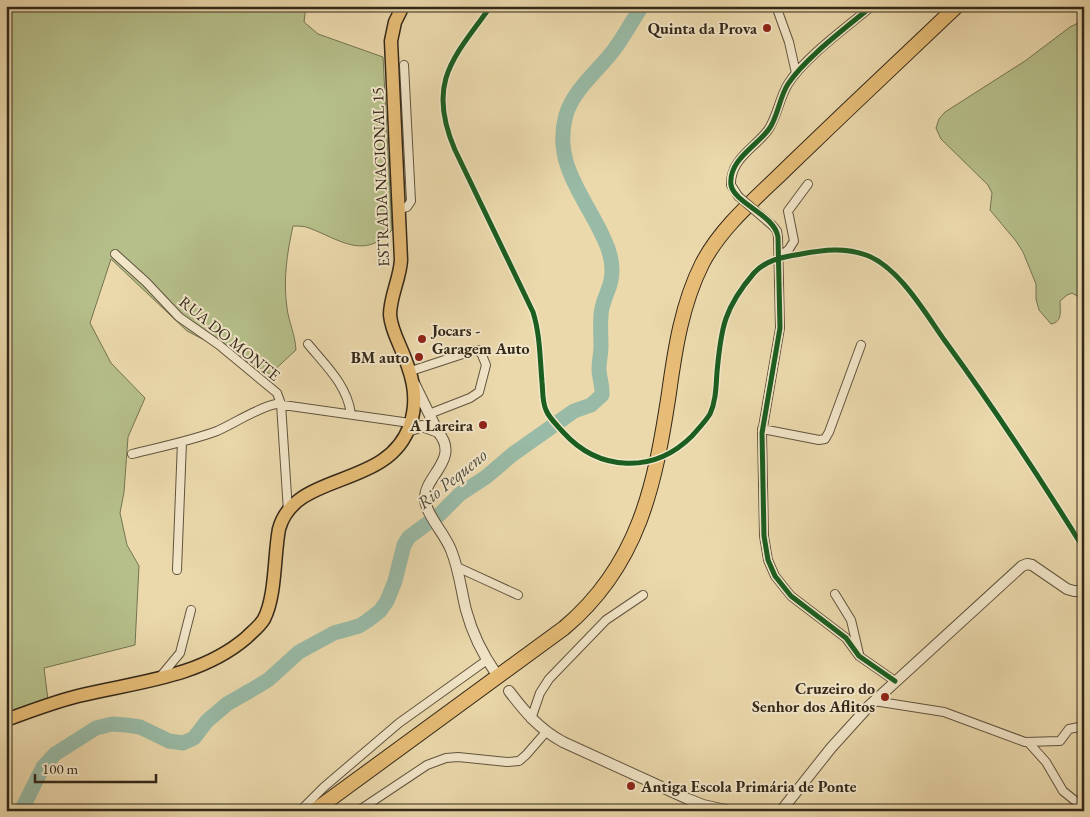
<svg xmlns="http://www.w3.org/2000/svg" width="1090" height="817" font-family="'EB Garamond',serif">
<style>
.green{fill:#b6bf8a;stroke:#747452}
.lines{fill:none;stroke-linecap:round;stroke-linejoin:round}
.river{stroke:#99baa6;stroke-width:15}
.minor-casing{stroke:#61543e;stroke-width:10}
.tertiary-casing{stroke:#61543e;stroke-width:12}
.primary-casing{stroke:#332819;stroke-width:15}
.trunk-casing{stroke:#332819;stroke-width:16}
.minor{stroke:#f2e6c9;stroke-width:8}
.tertiary{stroke:#f2e6c9;stroke-width:10}
.primary{stroke:#e6bc76;stroke-width:12}
.trunk{stroke:#e6bc76;stroke-width:14}
.minor-bridge-casing{stroke:#61543e;stroke-width:10;stroke-linecap:butt}
.minor-bridge{stroke:#f2e6c9;stroke-width:8}
.cycleway-casing{stroke:#f2e6c9;stroke-width:8}
.cycleway{stroke:#1b5e20;stroke-width:5}
.poi-dot{fill:#8f2418;stroke:#f2e6c9;stroke-width:2}
.labels{text-anchor:middle;stroke-width:4;stroke-linejoin:round;paint-order:stroke}
.poi-label{font-size:16px;font-weight:bold;fill:#332819;stroke:#f2e6c9;text-anchor:end}
.street-label{font-size:16px;fill:#332819;stroke:#f2e6c9}
.water-label{font-size:18px;font-style:italic;fill:#4c4c3c;stroke:#f2e6c9}
</style>
<rect width="100%" height="100%" fill="#ebd9ac"/>
<filter id="stains"><feTurbulence type="fractalNoise" baseFrequency=".004" numOctaves="4"/><feColorMatrix values="0 0 0 0 .2 0 0 0 0 .09 0 0 0 0 .02 0 0 0 .5 -.17"/></filter>
<radialGradient id="worn" r=".72"><stop offset=".6" stop-color="#630" stop-opacity="0"/><stop offset="1" stop-color="#630" stop-opacity=".3"/></radialGradient>
<path class="green" d="M6,6H306L304,22L318,34L383,57L392,230C364,261 339,239 309,228C304,226 298,226 293,226C287,253 283,280 287,308C289,323 295,334 296,350L270,374L187,331L111,259L90,323L111,363L145,398L128,437L124,492L120,513L127,545L139,566L135,645L44,668L48,700L6,715Z
M1084,20V300L1072,293L1067,295L1060,301C1060,310 1063,322 1051,324L1039,310L1036,299V284L1023,252L1016,241L990,210L992,193L988,185L941,139L936,128L939,119L945,112L1025,61L1070,27Z"/>
<g class="lines">
<path class="river" d="M21,811L43,767L55,754L96,728L112,724L126,725L140,727L169,741L183,743L194,738L207,721L227,704L253,689L268,680L299,652L334,633L359,626L367,621L380,611L387,601L395,581L404,545L409,537L439,515L460,494L486,477L513,454L574,411L591,405L602,395C603,386 599,378 599,369C599,361 601,354 601,346C601,336 600,326 601,316C601,306 605,299 608,290C615,274 612,255 604,239C586,198 552,164 566,115C574,89 597,72 613,51C624,37 632,21 642,6"/>
<g class="minor-casing">
<path id="minor" d="M776,6L789,42L796,73
M738,196L731,185C730,159 755,148 768,130C777,117 779,99 788,84C804,58 847,27 872,6
M399,209L407,207L411,201L404,65
M773,226L777,231L778,237L780,328L762,433L764,536L768,560L775,576L791,596L846,638L859,656L895,681
M115,254L146,282L179,317L219,345L277,393L281,404L288,511
M779,258L789,249L794,241L788,211L808,184
M308,344C326,366 347,385 351,414
M411,371L475,350H478L482,355L486,365L479,392L470,398L429,414
M762,429L819,440L825,439L829,432L861,345
M132,454C160,447 190,441 217,431C235,423 259,407 276,404L410,423
M457,567L518,595
M177,570L182,442
M835,594L851,620L859,654
M160,677L180,653L191,610
M874,701L944,712L1025,742L1060,741L1069,729L1084,726
M531,719L540,693L549,679L606,620L643,595
M1028,742L1046,762L1063,791L1084,808
M300,811L324,787L399,723L487,660
M358,811L427,765L446,758L458,757L507,762L519,761L526,755L546,732"/>
</g>
<g class="tertiary-casing">
<path id="tertiary" d="M415,385L438,432C461,459 424,476 425,499C426,515 445,534 451,550C459,569 461,590 466,610C472,633 483,655 497,675
M408,431L422,426L438,432
M509,691C525,712 539,729 563,742L688,799L703,805L730,811
M781,811L831,748L869,706L1022,566L1027,564L1032,565L1067,589L1074,591H1084"/>
</g>
<g class="primary-casing">
<path id="primary" d="M6,720C30,711 54,702 78,696C135,682 199,678 246,638C252,632 260,626 264,619C276,596 274,555 279,529C295,470 388,490 410,425C420,396 411,371 399,344C395,335 391,326 390,315C390,296 400,279 401,260L391,41L395,22L403,6"/>
</g>
<g class="trunk-casing">
<path id="trunk" d="M314,811L564,628C639,565 655,485 669,393C675,349 682,304 702,264C722,225 760,195 791,164C846,111 901,59 957,6"/>
</g>
<use href="#minor" class="minor"/>
<use href="#tertiary" class="tertiary"/>
<use href="#primary" class="primary"/>
<use href="#trunk" class="trunk"/>
<g class="minor-bridge-casing">
<path id="minor-bridge" d="M738,196L773,226"/>
</g>
<use href="#minor-bridge" class="minor-bridge"/>
<g class="cycleway-casing">
<path id="cycleway" d="M491,6C453,58 426,83 455,150L533,312C540,334 540,359 542,382C543,391 542,401 546,410C549,418 557,425 563,432C599,472 654,474 692,436C698,429 705,422 710,414C716,401 716,386 717,372C721,328 724,308 754,273C767,259 783,257 801,254C823,250 844,247 866,255C899,267 925,313 945,341C994,408 1040,478 1084,549
M872,6C847,27 805,58 788,84C779,98 778,117 769,129C757,146 728,160 731,185C734,203 775,215 778,237L780,328L762,433L764,536L768,560L775,576L791,596L846,638L859,656L895,681"/>
</g>
<use href="#cycleway" class="cycleway"/>
</g>
<g class="poi-dot">
<circle cx="767" cy="28" r="5"/>
<circle cx="422" cy="339" r="5"/>
<circle cx="419" cy="357" r="5"/>
<circle cx="483" cy="425" r="5"/>
<circle cx="885" cy="697" r="5"/>
<circle cx="631" cy="786" r="5"/>
</g>
<g class="labels">
<g class="poi-label">
<text x="757" y="34">Quinta da Prova</text>
<text x="432" y="336" text-anchor="start">Jocars -<tspan x="432" dy="18">Garagem Auto</tspan></text>
<text x="409" y="363">BM auto</text>
<text x="473" y="431">A Lareira</text>
<text x="875" y="694">Cruzeiro do<tspan x="875" dy="18">Senhor dos Aflitos</tspan></text>
<text x="641" y="792" text-anchor="start">Antiga Escola Primária de Ponte</text>
</g>
<g class="street-label">
<text transform="translate(380 177) rotate(-92)" y="6">ESTRADA NACIONAL 15</text>
<text transform="translate(230 338) rotate(39)" y="6">RUA DO MONTE</text>
</g>
<g class="water-label">
<text transform="translate(452 479) rotate(-39)" y="6">Rio Pequeno</text>
</g>
</g>
<rect width="1090" height="817" fill="none" stroke="#ebd9ac" stroke-width="25"/>
<rect x="8" y="8" width="1075" height="802" fill="none" stroke="#332819" stroke-width="2.5"/>
<rect x="12" y="12" width="1065" height="792" fill="none" stroke="#332819"/>
<path d="M35 774v8h121v-8" fill="none" stroke="#332819" stroke-width="2.5"/>
<text x="42" y="774" font-size="15" fill="#332819" stroke="#f2e6c9" stroke-width="4" paint-order="stroke">100 m</text>
<rect width="100%" height="100%" filter="url(#stains)"/>
<rect width="100%" height="100%" fill="url(#worn)"/>
</svg>
